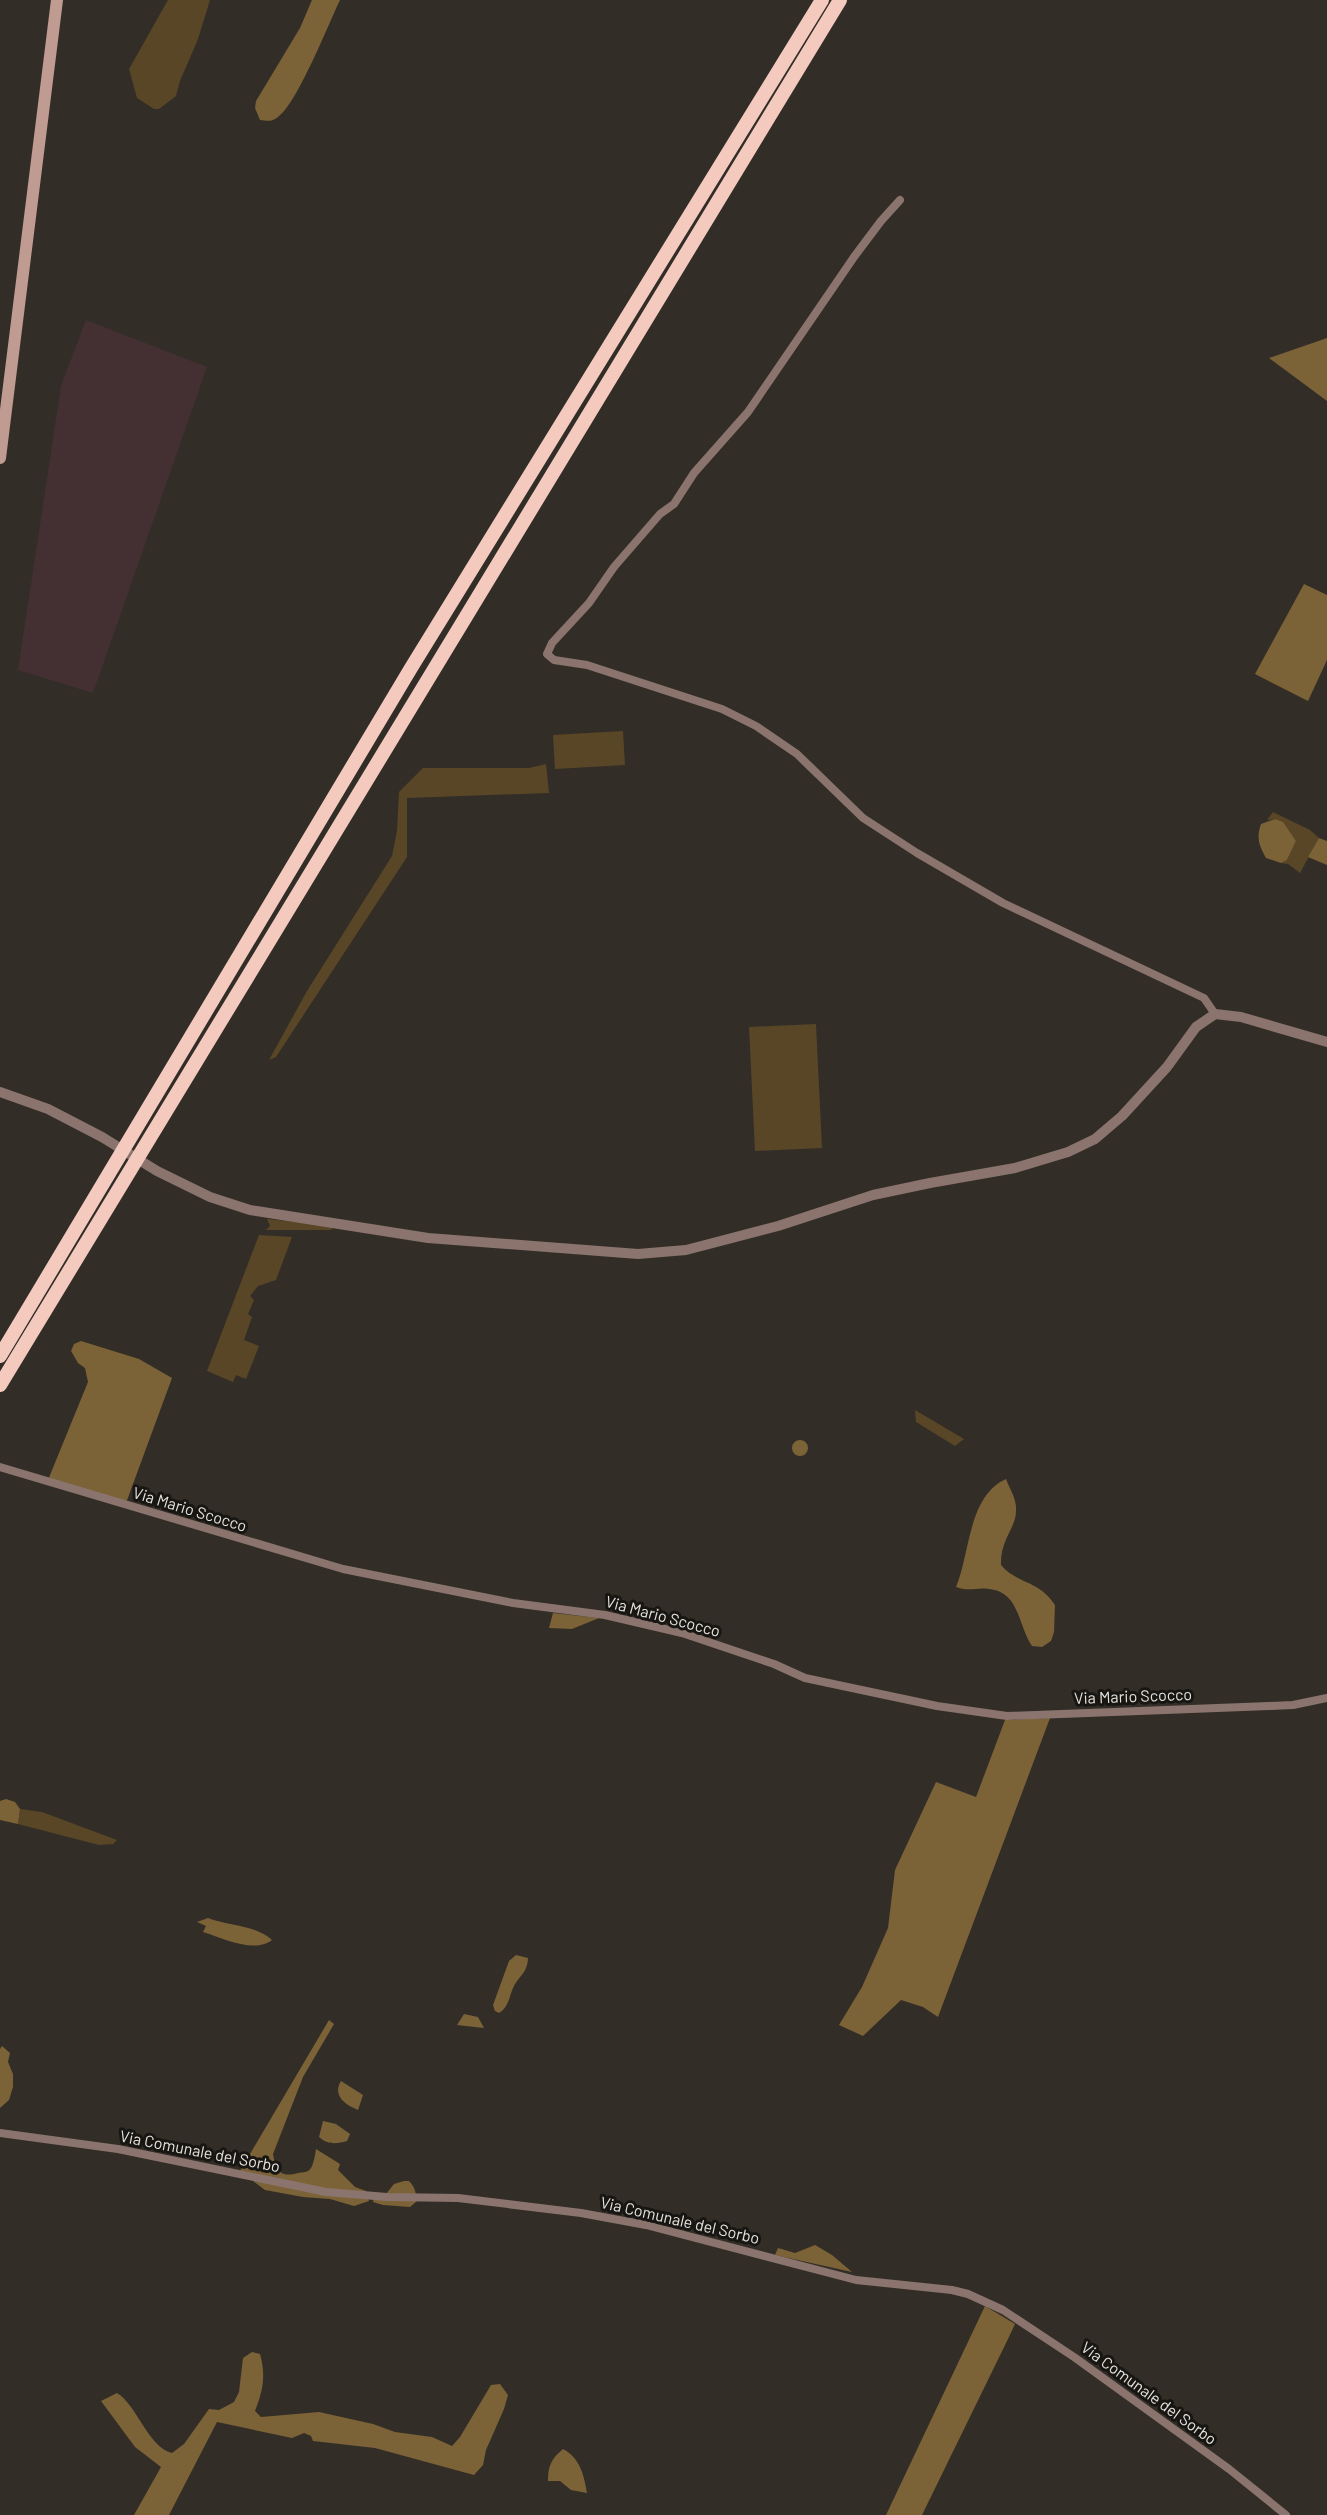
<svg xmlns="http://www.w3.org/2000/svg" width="1327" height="2515" font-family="Barlow,sans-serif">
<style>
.industrial{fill:#443032}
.green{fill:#594626}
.forest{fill:#7c6237}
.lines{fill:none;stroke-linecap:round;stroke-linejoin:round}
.minor{stroke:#8b746e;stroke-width:8}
.tertiary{stroke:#8b746e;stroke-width:10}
.secondary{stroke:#c09b91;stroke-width:12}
.trunk{stroke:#f4cabe;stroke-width:14}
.labels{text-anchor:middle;stroke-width:6;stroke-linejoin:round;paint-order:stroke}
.street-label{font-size:16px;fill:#e6e3de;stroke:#181613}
</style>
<rect width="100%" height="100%" fill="#322e27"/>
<path class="industrial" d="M86,320L207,367L93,693L18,670L61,386Z"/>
<path class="green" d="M168,0H210L198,39L180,81L176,96L159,109H154L137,98L129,69Z
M623,731L625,765L555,769L553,735Z
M546,764L549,793L407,798V857L276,1057L269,1060L307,991L392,856L397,831L399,792L423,768H529Z
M1273,812L1310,830L1319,838L1300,873L1288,864L1281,863L1287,860L1296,841L1275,819L1267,820Z
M816,1024L822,1148L755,1151L749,1027Z
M267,1219L337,1226L330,1230H266L270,1226Z
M259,1235L292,1237L276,1280L258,1286L250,1296L254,1300L248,1314L252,1317L244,1340L259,1346L246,1379L236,1375L233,1382L207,1371Z
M915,1410L964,1439L955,1446L916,1422Z
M20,1809L42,1812L117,1840L113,1844L99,1845L18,1824Z"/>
<path class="forest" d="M312,0H340C328,25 297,104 278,117C272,122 268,121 260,120L255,108L256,101L300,28Z
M1327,338V401L1269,358Z
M1304,584L1327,595V660L1308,701L1255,674Z
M1275,819L1283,822L1296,841L1287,860L1281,863L1266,858C1259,845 1256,838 1261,824Z
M1319,838L1327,841V865L1308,857Z
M81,1341L139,1359L172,1378L126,1503L48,1480L88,1382L85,1368L78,1363L71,1351L74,1344Z
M792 1448a8 8 0 1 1 16 0a8 8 0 1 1-16 0Z
M1006,1479C1010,1490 1017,1499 1016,1511C1016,1528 1000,1540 1001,1565C1017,1584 1039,1580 1055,1605L1054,1632L1051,1641L1042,1647L1032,1646C1018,1626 1020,1592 989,1589C977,1587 968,1592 956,1587C970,1554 968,1496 1006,1479Z
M553,1613L599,1618L572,1629L549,1628Z
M1050,1718L938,2017L923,2007L901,2000L863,2036L839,2025L862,1987L888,1928L895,1870L936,1782L976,1797L1005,1720Z
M6,1799L15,1802L20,1809L18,1824L0,1820V1801Z
M208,1918C228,1926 256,1925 272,1940C254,1954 223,1938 203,1932L206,1926L197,1922Z
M516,1955L528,1958C528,1970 521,1975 515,1984C509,1994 510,2007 499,2013L495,2011L493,2005L509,1961Z
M464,2014L478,2017L484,2028L457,2025Z
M329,2020L334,2024L303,2077L273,2154C276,2171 280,2178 298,2173C303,2172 308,2173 311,2168C314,2163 315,2155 316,2149L340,2164L338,2170L355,2187L366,2191L369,2201L354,2206L330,2199L303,2197L265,2190L240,2171Z
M2,2046L10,2053L8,2062L13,2074V2087L9,2100L0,2108V2049Z
M341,2081L363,2095L358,2110C345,2105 332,2095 341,2081Z
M323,2121L336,2124L350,2134L347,2141C336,2144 328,2145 319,2137Z
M404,2181H409C415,2187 416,2193 417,2201L410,2207L383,2205L373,2202L374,2194H386L394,2184Z
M815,2245L832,2255L852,2272L775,2255L778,2248L795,2253Z
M985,2306L1015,2324L1008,2339L922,2515H886Z
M252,2352L260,2354C266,2375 263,2391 255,2411L261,2417L319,2412L373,2424L395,2432L432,2437L452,2446L460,2437L491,2385L500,2384L508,2395L504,2409L486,2450L483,2465L474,2475L375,2448L313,2441L311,2436L304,2433L292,2438L217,2422L169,2515H134L161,2467L135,2447L101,2401L117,2393C137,2405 148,2447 172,2453L184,2444L209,2409L219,2410L234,2402L239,2392L243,2358Z
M563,2449C580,2458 584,2475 587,2493L571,2490L560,2481H548C548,2466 551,2459 563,2449Z"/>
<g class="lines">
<path class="minor" d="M900,200L881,221L854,257L748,412L694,473L674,504L660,514L614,567L589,603L552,643L547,654L554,660L587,665L722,709L756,726L797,754L863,818L917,853L1003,903L1204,998L1215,1014
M0,1467L343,1569L513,1603L605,1615L682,1633L774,1664L805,1678L937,1706L1007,1716L1269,1706L1293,1705L1327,1698
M0,2133L118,2149L326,2192L387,2197L458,2198L581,2213L646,2225L856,2280L952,2290L968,2294L1003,2310L1074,2357L1229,2469L1286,2515"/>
<path class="tertiary" d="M0,1092L48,1109L102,1137L157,1171L210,1197L250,1210L428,1238L638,1254L686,1250L778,1226L873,1195L930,1183L1015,1168L1068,1152L1095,1139L1122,1116L1167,1067L1196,1027L1215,1014L1241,1017L1327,1042"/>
<path class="secondary" d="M0,458L57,0"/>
<path class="trunk" d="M0,1356L411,668L822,0
M0,1385L840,0"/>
</g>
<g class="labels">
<g class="street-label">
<text transform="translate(190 1509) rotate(17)" y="6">Via Mario Scocco</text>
<text transform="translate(663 1616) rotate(15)" y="6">Via Mario Scocco</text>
<text transform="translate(1133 1696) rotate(-2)" y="6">Via Mario Scocco</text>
<text transform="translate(200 2151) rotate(11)" y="6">Via Comunale del Sorbo</text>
<text transform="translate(680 2220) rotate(13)" y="6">Via Comunale del Sorbo</text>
<text transform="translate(1149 2393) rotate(36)" y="6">Via Comunale del Sorbo</text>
</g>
</g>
</svg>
